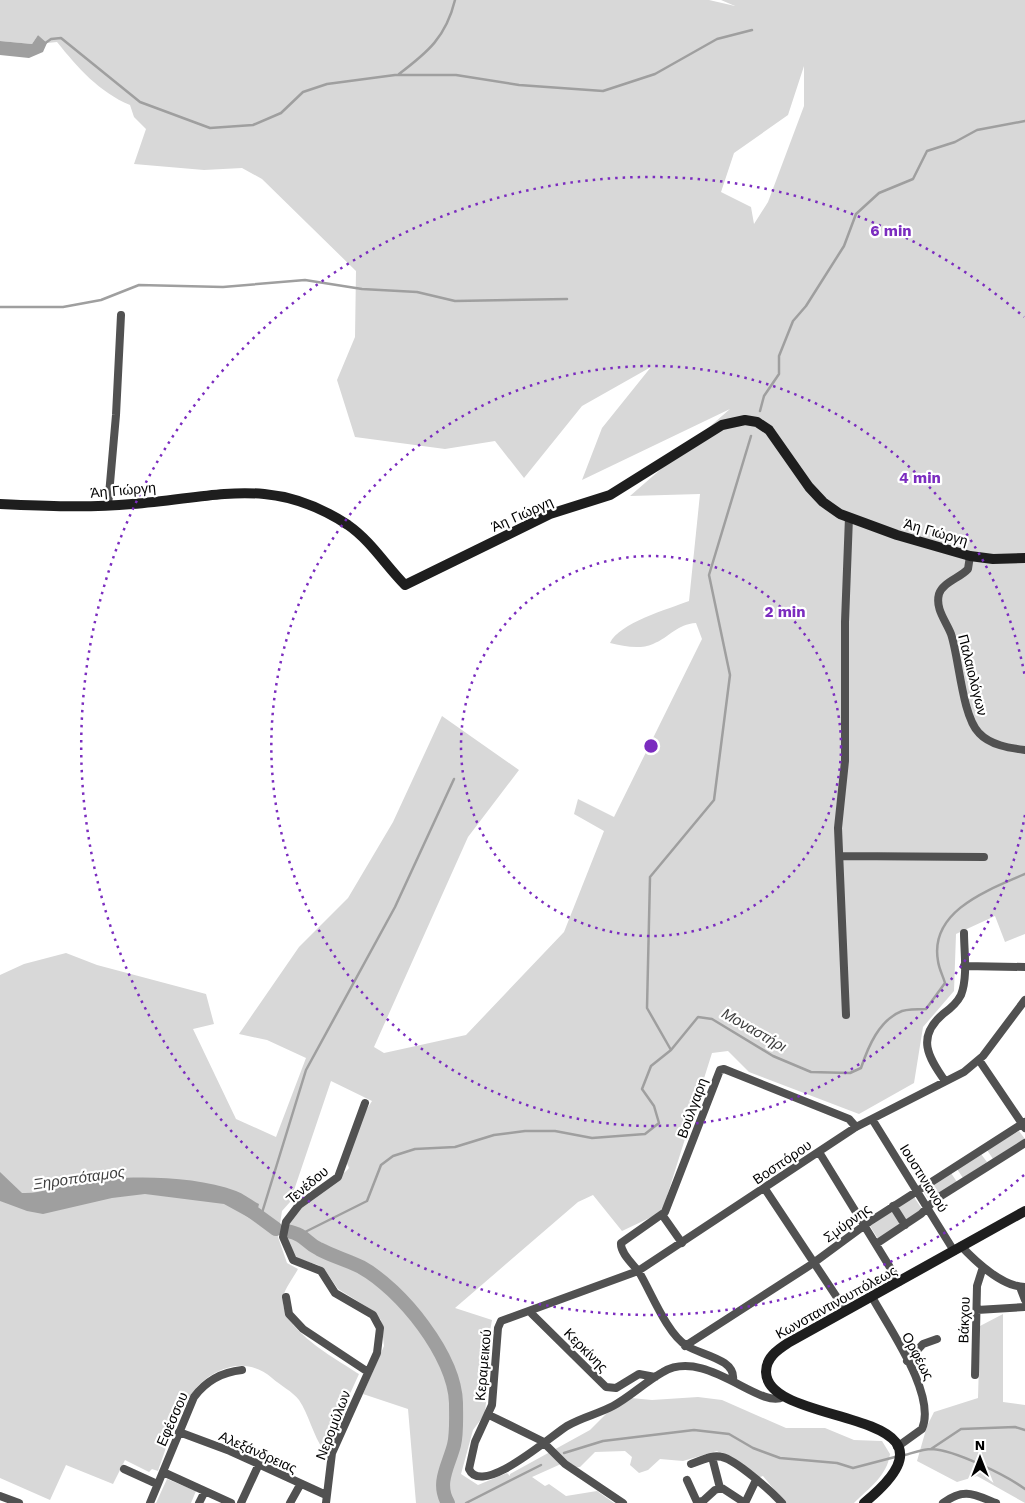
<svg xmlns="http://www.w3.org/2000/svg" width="1025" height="1503" font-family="'Work Sans',sans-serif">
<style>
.green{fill:#d8d8d8;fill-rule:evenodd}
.water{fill:#9f9f9f}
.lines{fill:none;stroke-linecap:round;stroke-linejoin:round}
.stream{stroke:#9f9f9f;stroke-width:2.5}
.river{stroke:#9f9f9f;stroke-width:14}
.street{stroke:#515151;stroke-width:8}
.secondary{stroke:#1e1e1e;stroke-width:10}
.ring{fill:none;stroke:#7b2cbf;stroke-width:2.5;stroke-dasharray:2.5 5}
.labels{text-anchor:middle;stroke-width:4.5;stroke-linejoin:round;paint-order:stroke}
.street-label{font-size:14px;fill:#000;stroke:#fff}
.water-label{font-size:15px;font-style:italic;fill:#404040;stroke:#fff}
.centre{fill:#7b2cbf;stroke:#fff;stroke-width:2.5}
.ring-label{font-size:15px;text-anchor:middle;font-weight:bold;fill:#7b2cbf;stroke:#fff;stroke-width:4.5;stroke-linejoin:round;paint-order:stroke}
</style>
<rect width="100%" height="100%" fill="#fff"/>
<path class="green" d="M0,0H709L735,6L721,0H1025V934L1005,942L995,916L956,934L954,991L923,1027L914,1083L859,1114L749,1072L728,1051L712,1053L662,1212L622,1231L593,1195L578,1202L455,1308L492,1320L483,1370L488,1377L485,1414L473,1430L461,1474L478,1485L507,1473L510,1476V1474L590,1430L609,1411L631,1398L652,1400L698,1397L722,1400L786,1428H825L854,1440L882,1441L890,1454C887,1476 869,1488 854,1503H785L763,1476L757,1478L717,1451L683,1461L660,1459L648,1470L639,1473L630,1465L632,1457L625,1451L595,1452L580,1467L567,1468L561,1464L532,1477L545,1486L549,1484L566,1496L597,1491L614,1503H416L408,1409L363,1394L384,1346L381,1320L372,1310L338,1289L325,1270L318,1265L296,1258C292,1251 287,1244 286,1237C281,1214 335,1184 349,1168L346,1161L365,1112L372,1101L331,1081L290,1202L282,1211L278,1237L287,1263L298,1269C294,1277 285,1288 283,1297C279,1329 337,1359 359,1374L324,1451C313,1435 309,1415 299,1400C293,1392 280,1385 272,1378C259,1367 244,1363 227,1368C183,1381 172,1434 158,1471L152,1469L149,1472L125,1460L113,1484L66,1465L50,1500L0,1478V975L24,964L66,953L97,965L206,994L214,1024L193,1029L236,1119L276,1137L306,1058L267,1040L239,1034L299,947L348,898L393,822L442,716L519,770L468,837L374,1047L384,1053L466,1035L564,932L604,831L574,814L578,799L614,817L702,639L696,623C677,624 670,637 653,644C639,650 624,646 610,643C619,623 668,609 689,601L700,494L630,496L730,409L582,480L602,428L651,367L582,406L524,478L495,441L445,449L355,437L337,380L355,337L356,271L262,179L242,168L204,170L134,164L146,129L134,117L130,105C99,92 78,68 57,42L47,43L38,35L32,44L0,41ZM804,66V106L768,202L754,224L751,207L721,192L734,153L788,115Z
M1019,1131L1025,1139L993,1159L987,1150Z
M981,1154L987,1162L963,1178L957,1169Z
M951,1173L957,1182L929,1200L923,1191Z
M914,1197L922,1209L906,1220L897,1207Z
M892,1211L900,1224L878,1239L870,1226Z
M1003,1314V1402L1025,1405V1503L977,1476L957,1482L917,1461L927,1426L934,1412L978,1398L980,1326Z
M167,1479L196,1491L191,1503H156Z"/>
<path class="water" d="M38,35L47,43L43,52L29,58L0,55V41L32,44Z
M0,1172L22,1193C42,1194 60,1185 81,1182C126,1175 192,1175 236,1191C244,1194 251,1200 259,1204L255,1221L224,1204L145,1194L112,1198L43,1214L27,1211L0,1201Z"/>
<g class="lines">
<path class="stream" d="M44,44L51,39L61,38L140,102L210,128L253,125L281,113L303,92L327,84L395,75H456L519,85L603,91L655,74L717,39L752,30
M399,74C428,52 446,37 455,0
M0,307H63L101,300L139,285L223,287L305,280L362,289L417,292L455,301L567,299
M760,411L764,396L779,374V356L793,321L806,306L844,246L856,214L879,193L913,179L927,151L955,142L977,130L1025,121
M671,1050L647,1008L650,877L714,800L730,675L709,575L751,436
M261,1216L306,1070L395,907L454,779
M301,1234L367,1201L381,1165L393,1156L415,1149L455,1147L494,1135L525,1131H555L592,1138L645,1134L659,1123L654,1106L642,1089L651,1066L671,1050L698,1017L712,1019L773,1056L811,1072L850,1073L861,1068C868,1047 879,1020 902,1011C909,1009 919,1009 926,1009L945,983C943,976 939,969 938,961C929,911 988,890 1025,874
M931,1449L961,1429L1015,1427L1025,1430
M564,1453L603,1441L694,1430L729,1434L753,1448L780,1458L837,1463L853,1468L895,1457
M901,1456C910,1454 922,1449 932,1449C954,1450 1006,1475 1025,1489
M466,1503L541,1465"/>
<path class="river" d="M242,1204L276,1229
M287,1231C307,1235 304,1242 319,1249C332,1256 347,1260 361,1267C401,1289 455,1356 456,1403C456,1416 457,1433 454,1445C449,1465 436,1483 448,1503"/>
<path class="street" d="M108,506L116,415L121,315
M970,556L968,569C960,578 943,582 939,594C935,609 946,621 951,634C959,657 962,716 979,733C990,745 1009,748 1025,750
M841,856L984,857
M964,966L1025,967
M846,1015L838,828L845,761V622L849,517
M979,1060L1025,1128
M945,1081C928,1057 916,1037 943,1014C950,1009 957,1003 961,995C968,977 964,951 964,933
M872,1119L954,1251
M819,1152L899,1282
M765,1189L846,1311
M893,1206L905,1225
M663,1216L682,1243
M876,1244L921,1214L936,1199L1025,1143
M961,1246C976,1262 1003,1287 1025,1287
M1020,1287L1025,1300
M286,1297L289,1314L303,1329L368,1372
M872,1297C889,1328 937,1395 922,1429L897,1447
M977,1310L1025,1307
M532,1314L606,1387L616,1388L639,1374L655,1377
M685,1346L812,1264L869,1222L1025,1122
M907,1361L923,1344L937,1339
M975,1375L977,1286L983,1267
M733,1380C736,1359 701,1355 687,1346C667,1334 651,1292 639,1272C633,1264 620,1253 621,1243L665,1212L720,1070L724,1069L849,1119L856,1127
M783,1397C760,1410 705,1347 663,1372C645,1382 630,1397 613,1406C598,1414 582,1417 567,1426C552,1435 482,1498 469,1469L475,1442L492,1405L498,1328L501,1321L638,1271L856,1127L964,1072L983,1056L1025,1000
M489,1415L542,1441L565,1464L623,1503
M179,1432L230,1451L326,1495
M712,1457L720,1488
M691,1464C700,1461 712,1454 722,1457C736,1460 771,1491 782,1503
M124,1469L157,1484
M163,1472L231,1503
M687,1480L697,1502L703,1501L715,1490L722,1488L745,1503
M0,1496L19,1503
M150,1503L194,1397C206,1381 222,1372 242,1370
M199,1503L205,1491
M241,1503L259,1464
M290,1503L300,1485
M326,1503L332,1453L377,1353L380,1328L373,1315L335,1293L321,1271L293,1260L283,1237L286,1222L299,1205L338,1177L365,1103
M745,1503L756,1480
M943,1503C964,1488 973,1494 996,1503"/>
<path class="secondary" d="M0,504C44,506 88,508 132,504C215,498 271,474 348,525C371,541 386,566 405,585L550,514L610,495L722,425L745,420L757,422L769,430L809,487L823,502L840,514L897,535L970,556L993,559L1025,558
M864,1503C984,1405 767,1430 766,1372C766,1358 777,1350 788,1343L1025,1211"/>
</g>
<g class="ring">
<circle cx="651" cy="746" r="190"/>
<path d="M1025 815A380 380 0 1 1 1025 677"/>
<path d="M1024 1175A569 569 0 1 1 1024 317"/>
</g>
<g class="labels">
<g class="street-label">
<text transform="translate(123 490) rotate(-5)" y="5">Άη Γιώργη</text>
<text transform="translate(522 514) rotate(-24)" y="5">Άη Γιώργη</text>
<text transform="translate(936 532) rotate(16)" y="5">Άη Γιώργη</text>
<text transform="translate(973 675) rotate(76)" y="5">Παλαιολόγων</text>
<text transform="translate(692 1108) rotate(-70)" y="5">Βούλγαρη</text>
<text transform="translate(782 1162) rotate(-34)" y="5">Βοσπόρου</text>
<text transform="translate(924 1178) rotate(58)" y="5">Ιουστινιανού</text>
<text transform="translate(307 1185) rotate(-40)" y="5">Τενέδου</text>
<text transform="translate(847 1223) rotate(-36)" y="5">Σμύρνης</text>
<text transform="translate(836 1302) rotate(-29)" y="5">Κωνσταντινουπόλεως</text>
<text transform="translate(964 1320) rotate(-88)" y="5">Βάκχου</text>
<text transform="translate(586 1350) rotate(45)" y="5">Κερκίνης</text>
<text transform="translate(918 1356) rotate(62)" y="5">Ορφέως</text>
<text transform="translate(483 1365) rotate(-85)" y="5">Κεραμεικού</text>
<text transform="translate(172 1419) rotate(-66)" y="5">Εφέσσου</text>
<text transform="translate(333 1425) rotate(-69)" y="5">Νερομύλων</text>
<text transform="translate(258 1452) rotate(24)" y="5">Αλεξάνδρειας</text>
</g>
<g class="water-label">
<text transform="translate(754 1030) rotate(30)" y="5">Μοναστήρι</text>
<text transform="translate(79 1178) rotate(-8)" y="5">Ξηροπόταμος</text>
</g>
</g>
<circle cx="651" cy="746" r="8" class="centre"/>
<g class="ring-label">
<text x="891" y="236">6 min</text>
<text x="920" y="483">4 min</text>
<text x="785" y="617">2 min</text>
</g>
<g transform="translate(980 1458)" stroke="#ffffff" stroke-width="4" paint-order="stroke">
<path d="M0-4L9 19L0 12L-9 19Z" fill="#000000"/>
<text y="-8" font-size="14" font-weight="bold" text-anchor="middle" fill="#000000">N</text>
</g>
</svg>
